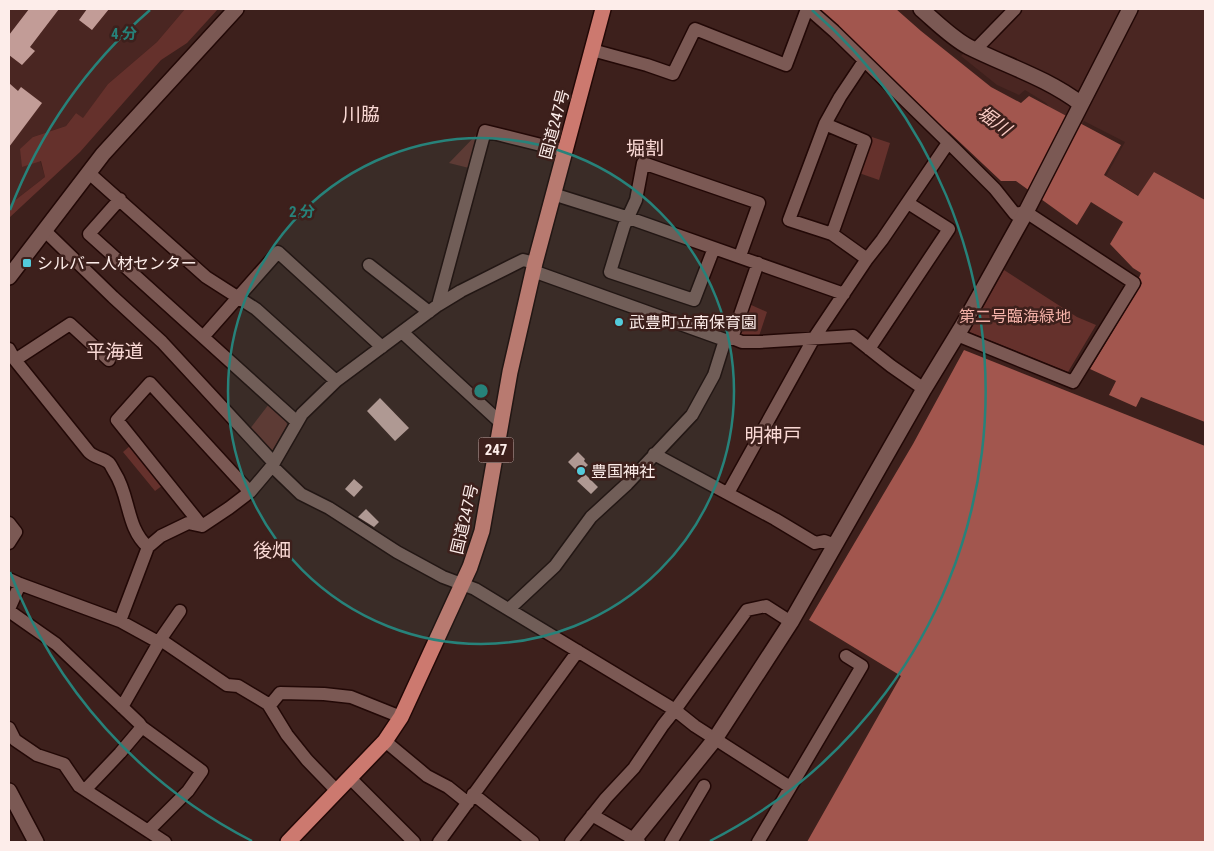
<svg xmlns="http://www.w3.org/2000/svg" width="1214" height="851" font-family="'Roboto Condensed','Noto Sans JP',sans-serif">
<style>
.built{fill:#4a2622}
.green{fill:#65312c}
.water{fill:#a2564e}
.building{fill:#c29c97}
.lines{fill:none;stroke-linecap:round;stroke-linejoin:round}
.minor-casing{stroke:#220806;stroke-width:15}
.tertiary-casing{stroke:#220806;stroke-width:18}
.trunk-casing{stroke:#220806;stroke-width:18}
.minor{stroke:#7b5954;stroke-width:12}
.tertiary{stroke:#7b5954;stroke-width:15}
.trunk{stroke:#cc796f;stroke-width:15}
.ring{fill:none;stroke:#27827a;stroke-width:2.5}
.poi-dot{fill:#53cbdb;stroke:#3d201c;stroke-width:2}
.labels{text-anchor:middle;stroke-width:5;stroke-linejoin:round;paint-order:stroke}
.shield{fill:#3d201c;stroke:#c3b0ac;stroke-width:1}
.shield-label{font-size:15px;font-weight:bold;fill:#fdedea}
.street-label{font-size:16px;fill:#fdedea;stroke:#3d201c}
.poi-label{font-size:16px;fill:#fdedea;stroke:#3d201c;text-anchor:start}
.park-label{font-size:16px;fill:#f4b1a8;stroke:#3d201c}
.water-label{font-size:18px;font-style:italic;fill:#fbcdc6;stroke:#3d201c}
.quarter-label{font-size:19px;fill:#fad9d5;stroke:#3d201c}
.centre{fill:#27827a;stroke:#3d201c;stroke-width:2.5}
.ring-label{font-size:15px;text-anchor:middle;font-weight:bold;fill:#27827a;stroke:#3d201c;stroke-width:5;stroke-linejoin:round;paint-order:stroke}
</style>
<rect width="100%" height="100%" fill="#3d201c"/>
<path class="built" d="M9,9H185L157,42L108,84L83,119L76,113L66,126L33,137L45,177L9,205Z
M1007,9H1205V200L1154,172L1139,196L1106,176L1125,142L1084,121L1080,129L1055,115L1046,103L1025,90L1019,95L997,85L961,56Z"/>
<path class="green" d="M185,9H218L187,43L161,60L80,152L9,218V205L45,177L41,161L22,167L20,149L33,137L66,126L76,113L83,118L108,84L157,42Z
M479,132L469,168L449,163Z
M872,137L890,143L879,180L859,173Z
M1004,270L1077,317L1096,325L1068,372L969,332Z
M749,304L767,312L759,336H744L740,333Z
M269,404L286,419L287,425L271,453L249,430Z
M131,445L163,485L155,491L123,452Z"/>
<path class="water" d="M818,9H896L921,31L991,87L1021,103L1029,96L1121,145L1104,175L1138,196L1154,172L1205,200V422L1141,397L1136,407L1109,395L1116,381L1090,369L1142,283L1138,280L1141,273L1133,268L1110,244L1123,222L1091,202L1077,225L1016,181H1001L949,132L944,131Z
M964,350L1205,446V842H807L901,676L809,620L913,444Z"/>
<path class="building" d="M29,9H59L30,47L35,51L22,65L9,55V35Z
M87,9H109L92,30L79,20Z
M9,83L18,91L21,87L42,103L9,147Z
M380,398L409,428L395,441L367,411Z
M578,452L585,459L584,461L588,465L579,473L568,462Z
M585,474L598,487L591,494L577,481Z
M354,479L363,487L354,497L345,489Z
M366,509L379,522L374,527L358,517Z"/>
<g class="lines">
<g class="minor-casing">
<path id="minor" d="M809,9L834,31L954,148L995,189L1015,214L1026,212L1134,283L1073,382L957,335
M976,49L1015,9
M592,50L647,65L673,74L695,29L786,65L807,9
M864,61L840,97L825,124L789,220L832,234L867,259
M825,124L865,141L832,234
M89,173L206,277L256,309L336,381
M553,194L629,218L844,294
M120,199L89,234L296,421
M44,230L113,297L162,342L274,463
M714,248L694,300L610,272L624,226L636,200L643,163L759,203L740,256
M369,265L429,312
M533,271L725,340L732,338L742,342H759L853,336L891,366L924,389
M438,305L485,131L565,151
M402,332L501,423
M203,337L278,252L382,347
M732,338L758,263
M9,349L15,360L89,452C95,458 104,458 109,463C111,465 113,470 115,473C130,496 126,528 148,547
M869,349L949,229L908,203
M15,360L70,324L109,360
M654,454L775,519L815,543L824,541L835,545
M272,466L301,494L329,508L397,552L443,577L475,589L675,710L695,726L790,787
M728,493L814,338L867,259L882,240L948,143
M9,523L16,532L9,543
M202,526L117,420L150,383L250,492
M9,579L20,584L120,621L160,643
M9,609L20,584
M509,609L555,566L591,517L627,484L692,415L714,375L725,340
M9,611L56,644L139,723L142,727L202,771L188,791L148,831
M120,621L148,547L161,536L188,523L202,526L229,508L250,492L272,466L302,414L336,381L438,305L461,291L523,260L535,263
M161,640L227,685L238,686L268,704L287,735L307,760L337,791
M268,704H271L280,693L324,694L351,697L401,717
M122,707L162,637L180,611
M9,728L15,740L37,755L64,764L79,786L165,842
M385,741L427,776L448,787L468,803
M350,778L414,842
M85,790L120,753L142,727
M473,794L533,842
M592,815L639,842
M439,842L578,651
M571,842L606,798L634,768L663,725L675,710L747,610L766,606L791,622
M671,842L704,786
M758,842L862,666L846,656"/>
</g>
<g class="tertiary-casing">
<path id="tertiary" d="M921,9C935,21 953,39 969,47C1007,66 1047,78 1081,104
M9,277L103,154L236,9
M9,791L36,842
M632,842L715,739L791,622L924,389L963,325L1026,212L1130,9"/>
</g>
<g class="trunk-casing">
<path id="trunk" d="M288,842L385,741L401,717L470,567L482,531L510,372L535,263L603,9"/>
</g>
<use href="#minor" class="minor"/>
<use href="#tertiary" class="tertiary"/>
<use href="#trunk" class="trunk"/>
</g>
<circle cx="481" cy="391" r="253" fill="#27827a" fill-opacity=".12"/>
<g class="ring">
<circle cx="481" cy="391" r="253"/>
<path d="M252 841A505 505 0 0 1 10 572M10 210A505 505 0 0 1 150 10M812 10A505 505 0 0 1 710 841"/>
</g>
<g class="poi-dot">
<rect x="22" y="258" width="10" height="10" rx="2.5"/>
<circle cx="619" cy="322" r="5"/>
<circle cx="581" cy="471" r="5"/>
</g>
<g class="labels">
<rect class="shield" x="478.5" y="437.5" width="35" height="25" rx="4"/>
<g class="shield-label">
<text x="496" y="455">247</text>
</g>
<g class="street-label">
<text transform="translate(554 124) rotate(-75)" y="6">国道247号</text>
<text transform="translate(464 519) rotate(-77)" y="6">国道247号</text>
</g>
<g class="poi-label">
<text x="37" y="269">シルバー人材センター</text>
<text x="629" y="328">武豊町立南保育園</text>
<text x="591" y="477">豊国神社</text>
</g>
<g class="park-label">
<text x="1015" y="322">第二号臨海緑地</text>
</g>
<g class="water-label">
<text transform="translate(994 121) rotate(36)" y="6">堀川</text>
</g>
<g class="quarter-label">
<text x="361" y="121">川脇</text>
<text x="645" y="155">堀割</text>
<text x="115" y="358">平海道</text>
<text x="773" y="442">明神戸</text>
<text x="272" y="557">後畑</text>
</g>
</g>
<circle cx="481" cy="391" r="8" class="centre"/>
<g class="ring-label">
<text x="124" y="39">4 分</text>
<text x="302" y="217">2 分</text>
</g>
<rect width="1214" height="851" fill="none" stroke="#fdedea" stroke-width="20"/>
</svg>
